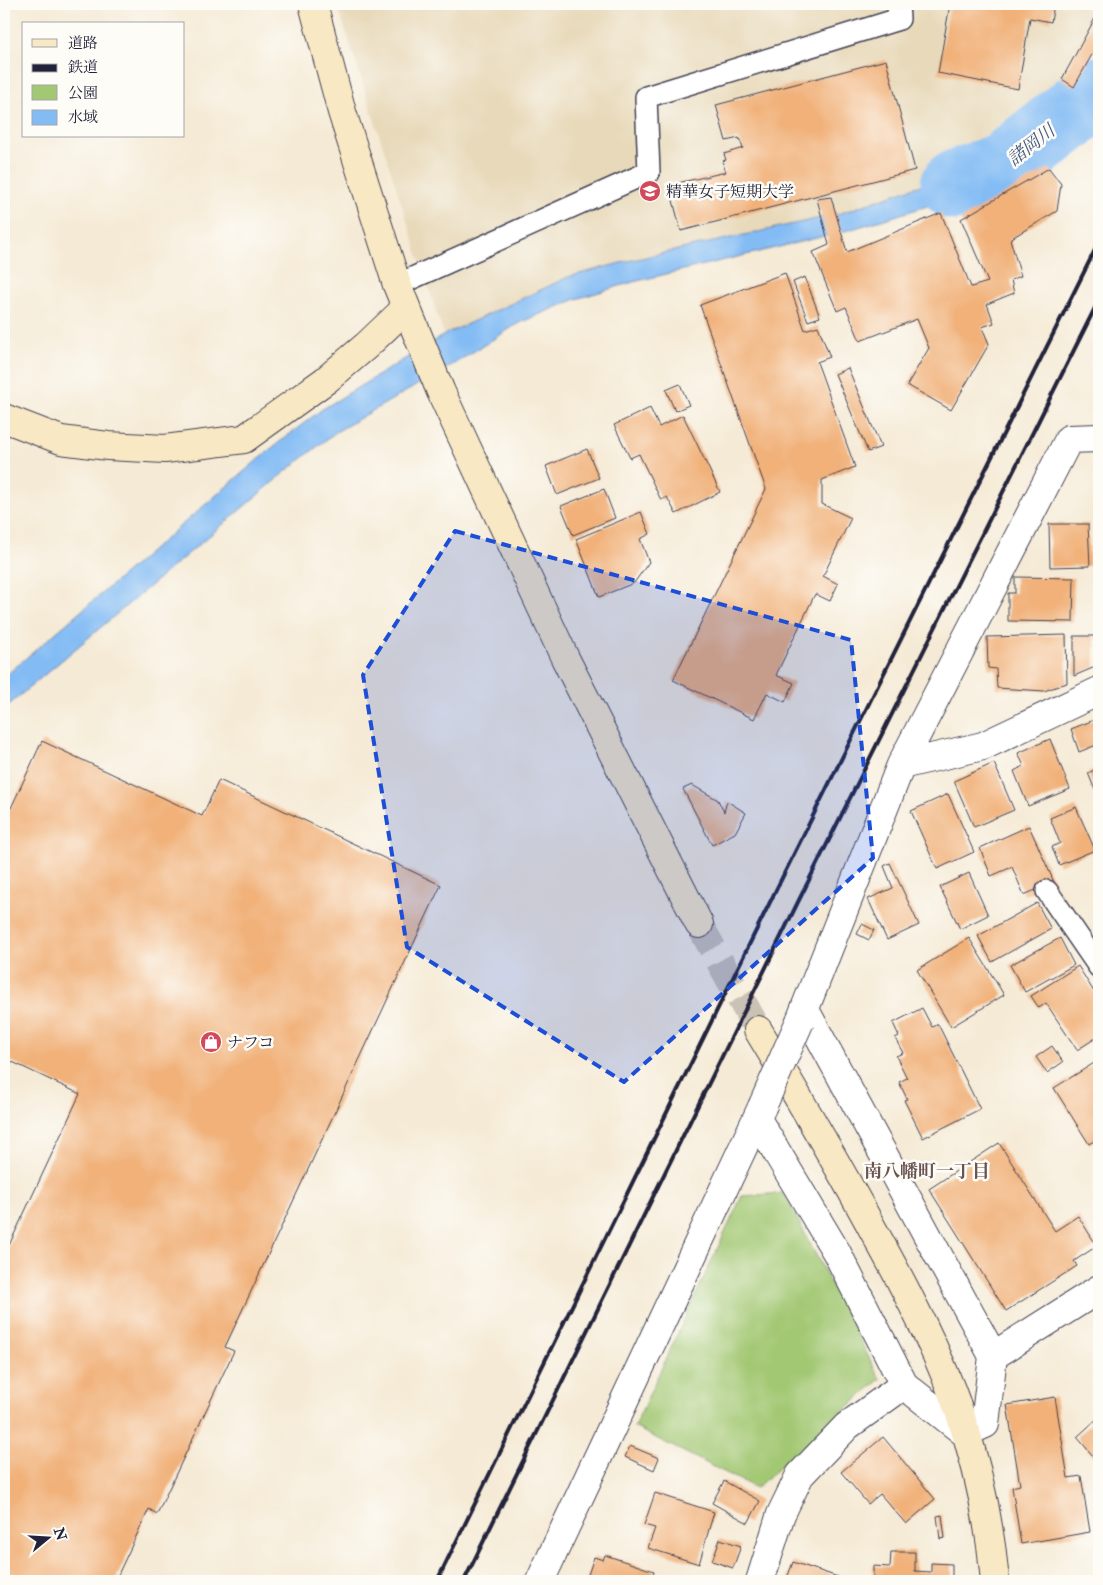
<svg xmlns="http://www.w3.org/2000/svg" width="1103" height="1585" font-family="'IM FELL Double Pica','Noto Serif JP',serif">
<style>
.built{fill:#e8d9ba}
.green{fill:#a3c873;stroke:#627557}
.water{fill:#83bcf4;stroke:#526f98}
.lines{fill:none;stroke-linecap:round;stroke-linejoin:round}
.river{stroke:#83bcf4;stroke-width:71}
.building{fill:#f1b179}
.secondary-tunnel{stroke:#cbc2b6;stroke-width:28;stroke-dasharray:28 14;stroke-linecap:butt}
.lane-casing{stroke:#424052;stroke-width:24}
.street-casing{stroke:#424052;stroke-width:30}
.secondary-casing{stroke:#424052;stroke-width:30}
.lane{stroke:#fff;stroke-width:21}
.street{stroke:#fff;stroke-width:28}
.secondary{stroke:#f8e8c3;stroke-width:28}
.rail{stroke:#22223b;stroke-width:4}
.street-bridge-casing{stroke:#424052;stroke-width:30;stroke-linecap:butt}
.street-bridge{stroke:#fff;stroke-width:28}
.marked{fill:#1d4ed8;fill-opacity:0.2;stroke:#1d4ed8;stroke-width:4;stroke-dasharray:10 6;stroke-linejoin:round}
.labels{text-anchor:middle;stroke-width:5;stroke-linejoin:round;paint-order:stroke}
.poi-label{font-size:16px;fill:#22223b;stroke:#fdfcf7;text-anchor:start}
.water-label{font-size:18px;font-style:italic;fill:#44587c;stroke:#fdfcf7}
.neighbourhood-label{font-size:18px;font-weight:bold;fill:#6a5451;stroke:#fdfcf7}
</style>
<rect width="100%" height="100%" fill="#fdfcf7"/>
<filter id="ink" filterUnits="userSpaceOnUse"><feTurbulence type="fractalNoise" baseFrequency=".02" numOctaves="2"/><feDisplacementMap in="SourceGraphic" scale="10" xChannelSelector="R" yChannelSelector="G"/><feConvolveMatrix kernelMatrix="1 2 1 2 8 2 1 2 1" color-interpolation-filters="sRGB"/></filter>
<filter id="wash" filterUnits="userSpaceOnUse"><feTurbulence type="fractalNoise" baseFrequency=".0096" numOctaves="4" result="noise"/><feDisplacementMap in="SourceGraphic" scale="20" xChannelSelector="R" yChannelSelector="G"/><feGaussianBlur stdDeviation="1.12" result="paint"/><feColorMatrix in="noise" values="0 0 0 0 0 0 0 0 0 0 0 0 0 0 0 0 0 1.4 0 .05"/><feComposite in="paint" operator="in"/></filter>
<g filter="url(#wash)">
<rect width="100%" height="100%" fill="#f5ead5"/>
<path class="built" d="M337,4H1099V38L1059,104L965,169L838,214L568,277L444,335Z"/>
<path class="green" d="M784,1193L880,1379L756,1488L634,1427L742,1196Z"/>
<path class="water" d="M952,174L960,196L842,232L633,282L576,299L519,323L457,362L336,432L285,472L4,709V677L268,451L321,410L444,335L568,277L628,261L838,214Z"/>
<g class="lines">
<path class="river" d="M956,185L1004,167L1099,92"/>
</g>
<g id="blocks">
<path class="building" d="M950,4H1054L1051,22L1030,18L1018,89L938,73Z
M1099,11V42L1074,87L1062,79Z
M886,60L915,170L681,231L669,185L726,172L722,161L726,160L724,154L743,148L739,138L726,141L716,105Z
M1049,168L1061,184L1057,211L1010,239L1021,276L1011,280L1014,293L987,304L994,323L982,327L989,344L951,410L907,385L929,348L917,319L860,341L846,307L837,311L813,252L829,245L817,199L831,197L847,252L941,213L971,287L988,282L961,219Z
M785,273L805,330L818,326L830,357L817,362L855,467L822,480V504L851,518L823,576L838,584L830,601L815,594L776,675L794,683L785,702L767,693L754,719L673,680L766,489L700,305Z
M805,277L820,317L808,321L793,282Z
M848,368L881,447L868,452L835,374Z
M680,384L689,405L675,411L666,390Z
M650,408L659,427L683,415L720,492L676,514L667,497L661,500L639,454L630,458L614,425Z
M587,449L599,478L557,495L546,466Z
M604,489L615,518L573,535L561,506Z
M641,512L650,534L640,539L649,562L634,583L599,597L576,539Z
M1049,524H1088L1090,566L1050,567Z
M1015,577L1074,578L1073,622L1008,621V593H1015Z
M1066,635L1067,683L1044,691L997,688L996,669L988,668L987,637Z
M1074,636H1095V667L1074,676Z
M1099,718V744L1079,752L1071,729Z
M1050,739L1070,789L1028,806L1014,771L1024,766L1018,753Z
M42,741L202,816L219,780L441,885L225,1347L234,1351L157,1514L149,1509L115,1581H4V1256L80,1094L4,1058V805L11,808Z
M994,763L1014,810L974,827L954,781Z
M1099,768V788L1095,790L1088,773Z
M692,785L718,800L724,812L727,801L746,813L735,833L712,845L683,789Z
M948,794L974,852L937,869L911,811Z
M1076,807L1095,850L1059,865L1052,847L1060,843L1050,818Z
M1029,826L1054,882L1024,895L1012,867L991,876L980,848Z
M890,863L919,925L887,940L868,899L893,888L884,866Z
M969,873L988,915L960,929L940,887Z
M1037,903L1051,929L992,962L978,936Z
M862,924L874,930L869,940L857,934Z
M969,938L1004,995L951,1027L917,970Z
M1060,938L1074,965L1025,992L1010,965Z
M1078,966L1099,1000V1036L1077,1050L1046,1003L1039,1008L1031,996Z
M922,1008L932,1027L938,1024L980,1109L923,1138L904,1100L907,1099L899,1082L907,1078L896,1056L903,1053L895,1038L899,1036L893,1023Z
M1052,1046L1063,1062L1047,1073L1036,1057Z
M1099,1060V1138L1089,1144L1054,1088Z
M999,1143L1055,1231L1078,1216L1097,1246L1074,1261L1077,1266L1006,1311L929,1189Z
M1055,1397L1068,1478L1081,1476L1090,1532L1021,1544L1012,1487L1020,1485L1007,1405Z
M1099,1417V1463L1077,1437Z
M883,1437L935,1499L906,1524L880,1494L868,1504L841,1472Z
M630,1446L659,1458L654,1470L625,1457Z
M724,1481L760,1501L748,1523L712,1503Z
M655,1493L714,1512L699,1564L648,1548L655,1528L644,1525Z
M942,1515L945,1538L940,1539L937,1516Z
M720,1539L741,1546L733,1568L712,1561Z
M891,1552H915V1571L931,1572V1563L952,1564V1581H873V1566L890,1567Z
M605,1555L654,1571L651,1581H586L594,1557L603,1560Z
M793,1562L850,1581H786Z"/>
</g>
</g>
<g filter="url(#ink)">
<use href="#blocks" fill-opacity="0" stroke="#424052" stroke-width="1"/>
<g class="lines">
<path class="secondary-tunnel" d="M699,924L758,1030"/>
<g class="lane-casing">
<path id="lane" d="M397,285L649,172L646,97L899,19L898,4
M1047,891L1099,967"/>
</g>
<g class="street-casing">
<path id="street" d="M901,765L1069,439L1099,438
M800,1021L901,765L983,746L1099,691
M757,1119L837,1253L904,1385L965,1433L985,1424L993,1356L805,1010
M993,1356L1099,1289
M540,1581L762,1107
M760,1581L781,1514L800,1475L847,1426L904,1385"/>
</g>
<g class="secondary-casing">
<path id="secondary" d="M313,4L342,112L397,285L441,392L565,658L699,924
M4,418L61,440L108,446L165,449L244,439L326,380L366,346L406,308
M758,1030C799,1098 839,1167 877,1237C908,1293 938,1351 959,1411C978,1466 990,1524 995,1581"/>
</g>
<use href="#lane" class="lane"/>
<use href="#street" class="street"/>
<use href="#secondary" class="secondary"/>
<path class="rail" d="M437,1581L774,894L1099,242
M464,1581L799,900L1099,300"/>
<g class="street-bridge-casing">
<path id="street-bridge" d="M762,1107L800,1021"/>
</g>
<use href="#street-bridge" class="street-bridge"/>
</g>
</g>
<path class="marked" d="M455,531L851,640L873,858L624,1082L407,947L363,675Z"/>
<defs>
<g id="university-disc" transform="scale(1.125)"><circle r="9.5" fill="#d1495b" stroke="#fdfcf7"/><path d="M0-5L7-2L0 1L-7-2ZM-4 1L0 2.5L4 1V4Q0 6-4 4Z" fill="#fff"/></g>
<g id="shop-disc" transform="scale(1.125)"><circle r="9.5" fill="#d1495b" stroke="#fdfcf7"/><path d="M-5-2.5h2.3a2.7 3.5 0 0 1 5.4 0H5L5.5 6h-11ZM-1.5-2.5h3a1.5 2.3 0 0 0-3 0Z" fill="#fff"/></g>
</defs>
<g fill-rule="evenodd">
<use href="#university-disc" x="650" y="191"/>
<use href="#shop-disc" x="211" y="1042"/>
</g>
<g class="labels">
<g class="poi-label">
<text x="666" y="197">精華女子短期大学</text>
<text x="227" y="1048">ナフコ</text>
</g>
<g class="water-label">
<text transform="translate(1031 145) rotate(-38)" y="6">諸岡川</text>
</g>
<g class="neighbourhood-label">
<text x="927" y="1177">南八幡町一丁目</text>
</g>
</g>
<rect width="1103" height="1585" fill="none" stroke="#fdfcf7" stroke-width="20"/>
<rect x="22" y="22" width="162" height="115" fill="#fdfcf7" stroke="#a5a5ac"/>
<rect x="32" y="39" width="25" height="8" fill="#f8e8c3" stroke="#a5a5ac"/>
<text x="68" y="48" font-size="15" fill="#22223b">道路</text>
<rect x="32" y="64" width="25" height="8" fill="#22223b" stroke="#a5a5ac"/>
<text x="68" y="72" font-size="15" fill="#22223b">鉄道</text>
<rect x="32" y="85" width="25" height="15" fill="#a3c873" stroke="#a5a5ac"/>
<text x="68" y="98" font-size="15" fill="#22223b">公園</text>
<rect x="32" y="110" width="25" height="15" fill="#83bcf4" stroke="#a5a5ac"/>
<text x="68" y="122" font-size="15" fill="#22223b">水域</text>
<g transform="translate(48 1538) rotate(72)" stroke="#fdfcf7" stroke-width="4" paint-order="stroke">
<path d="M0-4L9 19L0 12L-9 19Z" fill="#22223b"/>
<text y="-8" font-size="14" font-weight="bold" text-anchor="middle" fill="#22223b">N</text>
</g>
</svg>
